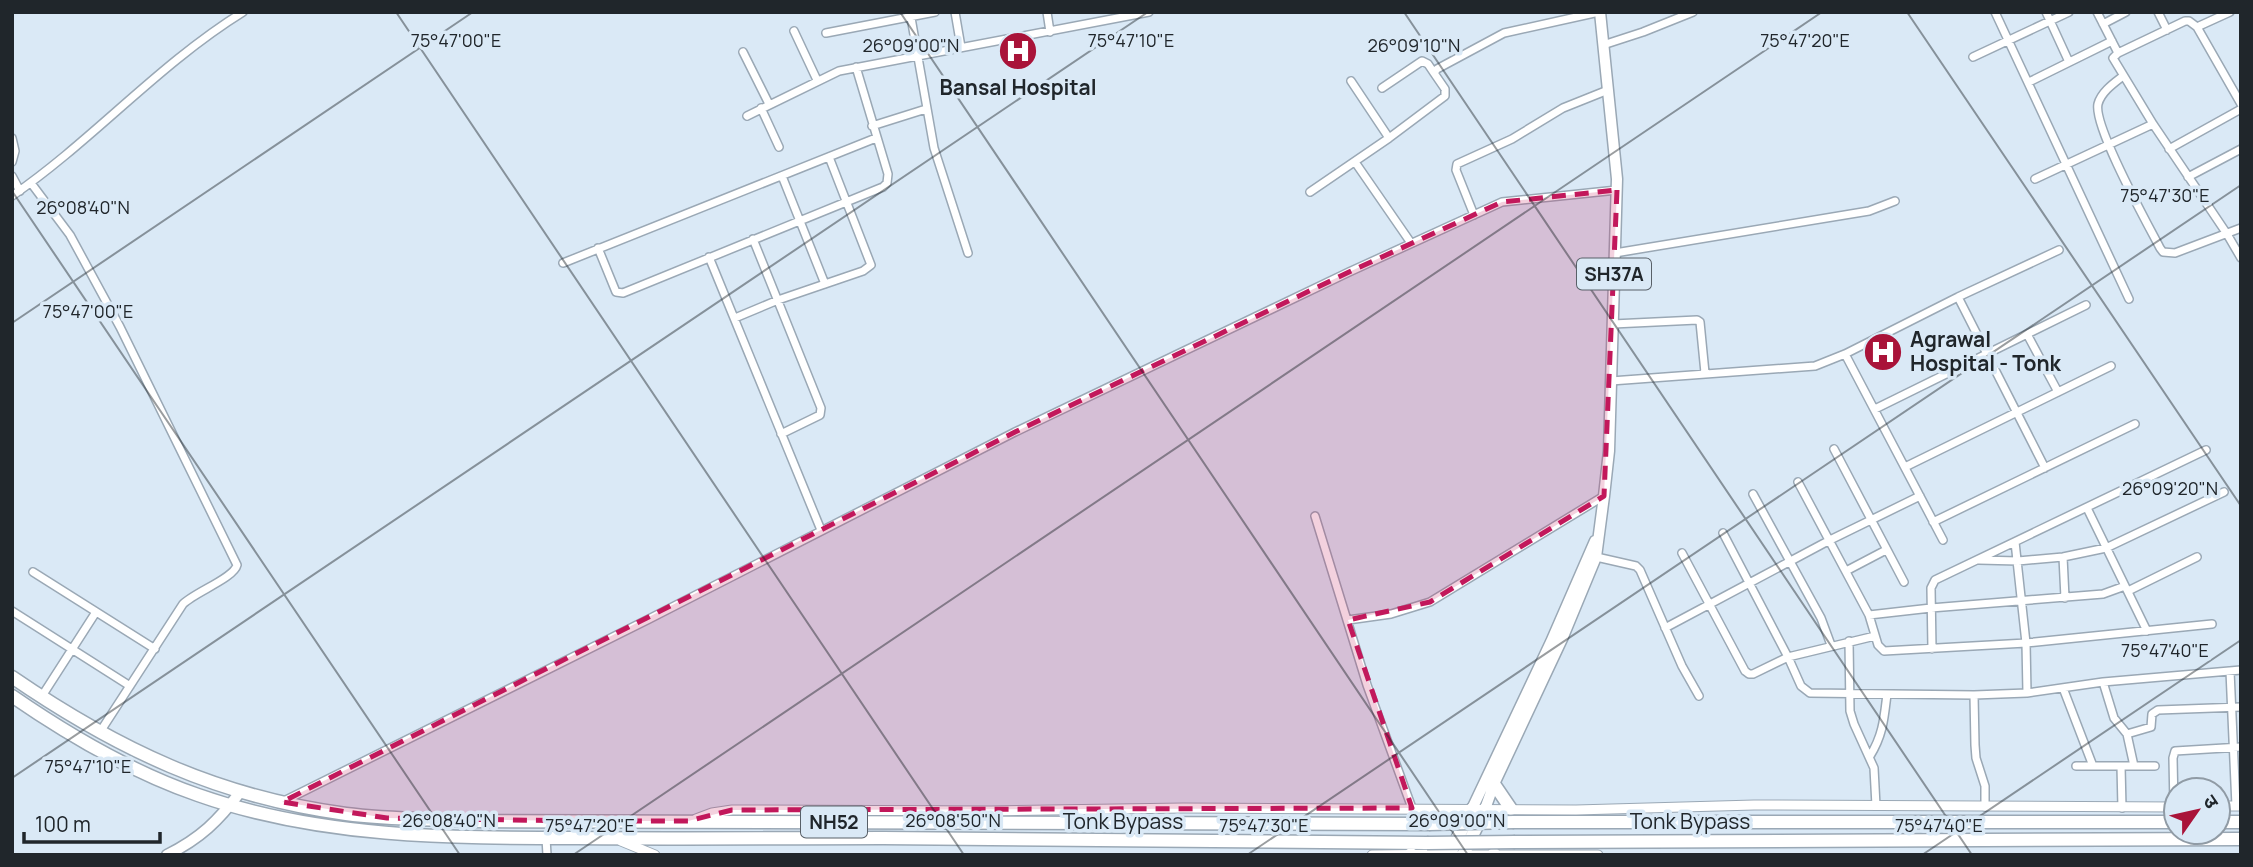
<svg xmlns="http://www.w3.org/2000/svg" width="2253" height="867" font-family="Manrope,'Noto Sans Devanagari',sans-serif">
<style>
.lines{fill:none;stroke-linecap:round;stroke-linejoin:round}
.minor-casing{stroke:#9aa8b5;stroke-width:10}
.tertiary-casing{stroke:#9aa8b5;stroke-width:11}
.primary-casing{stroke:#9aa8b5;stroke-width:13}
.trunk-casing{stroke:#9aa8b5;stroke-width:15}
.minor{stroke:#fff;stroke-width:7}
.tertiary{stroke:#fff;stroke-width:9}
.primary{stroke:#fff;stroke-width:10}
.trunk{stroke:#fff;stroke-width:12}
.trunk-bridge-casing{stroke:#9aa8b5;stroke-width:15;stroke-linecap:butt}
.trunk-bridge{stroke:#fff;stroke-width:12}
.marked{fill:#c2185b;fill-opacity:0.2;stroke:#c2185b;stroke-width:5;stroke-dasharray:14 9;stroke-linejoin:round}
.ticks{fill:none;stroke:#20262b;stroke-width:2;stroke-opacity:0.45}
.labels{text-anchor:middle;stroke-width:7;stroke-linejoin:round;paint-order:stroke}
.shield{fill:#dae9f6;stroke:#586068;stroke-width:2}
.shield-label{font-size:19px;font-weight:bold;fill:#20262b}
.poi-label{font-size:21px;font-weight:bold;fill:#20262b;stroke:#dae9f6}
.street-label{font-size:21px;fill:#20262b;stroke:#dae9f6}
.ticks-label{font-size:18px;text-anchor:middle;fill:#20262b;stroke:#dae9f6;stroke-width:7;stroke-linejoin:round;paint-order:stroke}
</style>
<rect width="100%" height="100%" fill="#dae9f6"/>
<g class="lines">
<g class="minor-casing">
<path id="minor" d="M910,12L934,148L968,253
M955,12L961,47
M1047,12L1050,32
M1995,12L2129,299
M2046,12L2069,62
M2097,12L2118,53
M2158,12L2167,30
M2103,24L2126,12
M2197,27L2230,12
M794,31L817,80
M826,33L935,12
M1603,45L1643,32L1693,12
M743,52L769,104
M1973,57L2069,12
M2123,76C2114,83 2101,92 2098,104C2093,126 2147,223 2160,248L2163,252L2175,253L2241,228
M1351,81L1389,138
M2029,82L2112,41
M1382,88L1422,61L1428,64L1434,73
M2241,104L2197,27L2189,21H2185L2118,53L2113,58L2153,124L2227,234L2241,258
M761,108L779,147
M747,116L839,71L1149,12
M872,126L926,109
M12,138L15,151L12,162
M2169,149L2241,109
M1355,162L1411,243
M12,176L20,191
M782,176L825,284
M2188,177L2241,149
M2035,179L2153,124
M31,183L70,235L120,327L237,565C234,578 195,592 183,604L100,732
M1310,192L1389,138L1445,96V89L1434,73L1437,69L1504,33L1599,12
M12,196C93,140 159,64 243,12
M1474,215L1456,170L1457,164L1512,139L1563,108L1608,90
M753,239L821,408L820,415L781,434
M598,248L616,292L623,293L883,187L887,183L888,174L856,67
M1615,253L1869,211L1895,201
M709,257L821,530
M563,263L876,138
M1958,297L2045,468
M735,318L778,300L863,271L871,265L829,157
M1613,324L1697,320L1700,322L1705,373
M2027,334L2058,392
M1845,354L1943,540
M1611,381L1815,366L1845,354L1958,297L2059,250
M1875,409L2086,305
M1834,449L1904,582
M1905,467L2111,366
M1798,482L1869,615L1878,645L1884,651L2026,643L2212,624
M1753,494L1821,618L1831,645
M2087,508L2147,631
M1315,516L1367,685L1412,808
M1933,522L2135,424
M1723,533L1788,657L1801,686L1810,693L1974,695L2027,693L2103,682L2241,670
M2015,542L2026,643L2027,693
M1682,553L1745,671L1749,674H1753L1788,657L1875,636
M1592,556L1636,566L1640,570L1682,666L1699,696
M2063,557L2065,598
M1979,560L2018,561L2063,557L2106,548L2224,492
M1846,571L1886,550
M33,572L155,649
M2128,591L2197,557
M12,611L130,686
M1869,615L1931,608L2103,594L2125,586
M1348,620L1391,614L1430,602L1604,496
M1665,628L1830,540L1920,496
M1849,641L1850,711L1854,724L1874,768L1876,806
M1932,649L1931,588L1935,580L2206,450
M2230,671L2236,806
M2103,682L2114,718L2127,734L2134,766
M2063,688L2093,766
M1974,695L1975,745L1976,758L1985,786V807
M42,696L96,612
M2127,734L2151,727L2152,714L2158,710L2241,707
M1870,756C1883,735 1884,719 1887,694
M2076,766H2155
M2121,766L2122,808
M282,802L649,619L1015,432L1349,272L1502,202L1617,190
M2174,807L2173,758L2175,751L2241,747
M546,838L547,855"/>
</g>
<g class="tertiary-casing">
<path id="tertiary" d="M2218,806H2241
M696,819L712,813L732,810L991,811L1183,808L1576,810L1754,805L2176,807
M621,841L655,855
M1372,855L1454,854
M1465,855H1598"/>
</g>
<g class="primary-casing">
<path id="primary" d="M1472,809L1551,642L1595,541
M1485,809L1494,784L1562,639L1596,557L1604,496L1609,451L1617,179L1600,12
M167,855C201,838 218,821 241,791"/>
</g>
<g class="trunk-casing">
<path id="trunk" d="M12,677C117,749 218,797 346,814C385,819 424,819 464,821L1429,824
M12,696C70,736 131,772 198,795C320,838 449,838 578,838C680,839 781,838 883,838C1064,838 1246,843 1427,843
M1494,784L1511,809
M1514,822H2176
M2218,822H2241
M1515,842L2241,839
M1411,854L1412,855
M1449,855L1472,809
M1463,855L1485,809
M1493,855L1494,854"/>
</g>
<use href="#minor" class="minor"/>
<use href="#tertiary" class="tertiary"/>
<use href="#primary" class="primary"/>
<use href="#trunk" class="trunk"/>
<g class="trunk-bridge-casing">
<path id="trunk-bridge" d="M1429,824L1514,822
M1427,843L1515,842"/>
</g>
<use href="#trunk-bridge" class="trunk-bridge"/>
</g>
<path class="marked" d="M1617,190L1604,496L1430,602L1348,620L1412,808L732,810L688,821H580L387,818L282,802L1015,432L1349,272L1502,202Z"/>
<path class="ticks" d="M396,12L964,855M900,12L1468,855M1404,12L1972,855M1907,12L2241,506M12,191L460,855M12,323L473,12M12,778L1148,12M573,855L1822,12M1247,855L2241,185M1922,855L2241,640"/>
<defs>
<g id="hospital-disc" transform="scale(2.0125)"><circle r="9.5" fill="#a91339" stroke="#dae9f6"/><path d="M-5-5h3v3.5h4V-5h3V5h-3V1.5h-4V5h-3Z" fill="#fff"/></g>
</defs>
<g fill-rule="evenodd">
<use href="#hospital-disc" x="1018" y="51"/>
<use href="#hospital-disc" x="1883" y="352"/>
</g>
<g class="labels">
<g class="shield">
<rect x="1577" y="258.5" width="74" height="31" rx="5"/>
<rect x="801" y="806.5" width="66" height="31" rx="5"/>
</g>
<g class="shield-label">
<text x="1614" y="281">SH37A</text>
<text x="834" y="829">NH52</text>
</g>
<g class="poi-label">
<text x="1018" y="95">Bansal Hospital</text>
<text x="1910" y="347" text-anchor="start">Agrawal<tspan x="1910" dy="24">Hospital - Tonk</tspan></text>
</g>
<g class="street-label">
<text x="1123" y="829">Tonk Bypass</text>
<text x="1690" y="829">Tonk Bypass</text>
</g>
</g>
<g class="ticks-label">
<text x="1131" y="47">75°47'10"E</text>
<text x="456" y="47">75°47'00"E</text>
<text x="1805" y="47">75°47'20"E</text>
<text x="911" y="52">26°09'00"N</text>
<text x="1414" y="52">26°09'10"N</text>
<text x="2165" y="202">75°47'30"E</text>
<text x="83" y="214">26°08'40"N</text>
<text x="88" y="318">75°47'00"E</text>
<text x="2170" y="495">26°09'20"N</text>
<text x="2165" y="657">75°47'40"E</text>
<text x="88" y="773">75°47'10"E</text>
<text x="449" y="827">26°08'40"N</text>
<text x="953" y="827">26°08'50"N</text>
<text x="1457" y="827">26°09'00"N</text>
<text x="590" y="832">75°47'20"E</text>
<text x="1264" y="832">75°47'30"E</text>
<text x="1939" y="832">75°47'40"E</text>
</g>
<rect width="2253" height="867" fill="none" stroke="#20262b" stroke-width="28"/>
<g transform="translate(2197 811) rotate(56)"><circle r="33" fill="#dae9f6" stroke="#909ba5" stroke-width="2"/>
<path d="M0-5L12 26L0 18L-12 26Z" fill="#a91339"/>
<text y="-10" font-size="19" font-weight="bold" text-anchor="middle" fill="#20262b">उ</text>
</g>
<path d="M24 832v10h136v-10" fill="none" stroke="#20262b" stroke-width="3.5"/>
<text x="35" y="832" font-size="21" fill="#20262b" stroke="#dae9f6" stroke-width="5" paint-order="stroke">100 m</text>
</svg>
